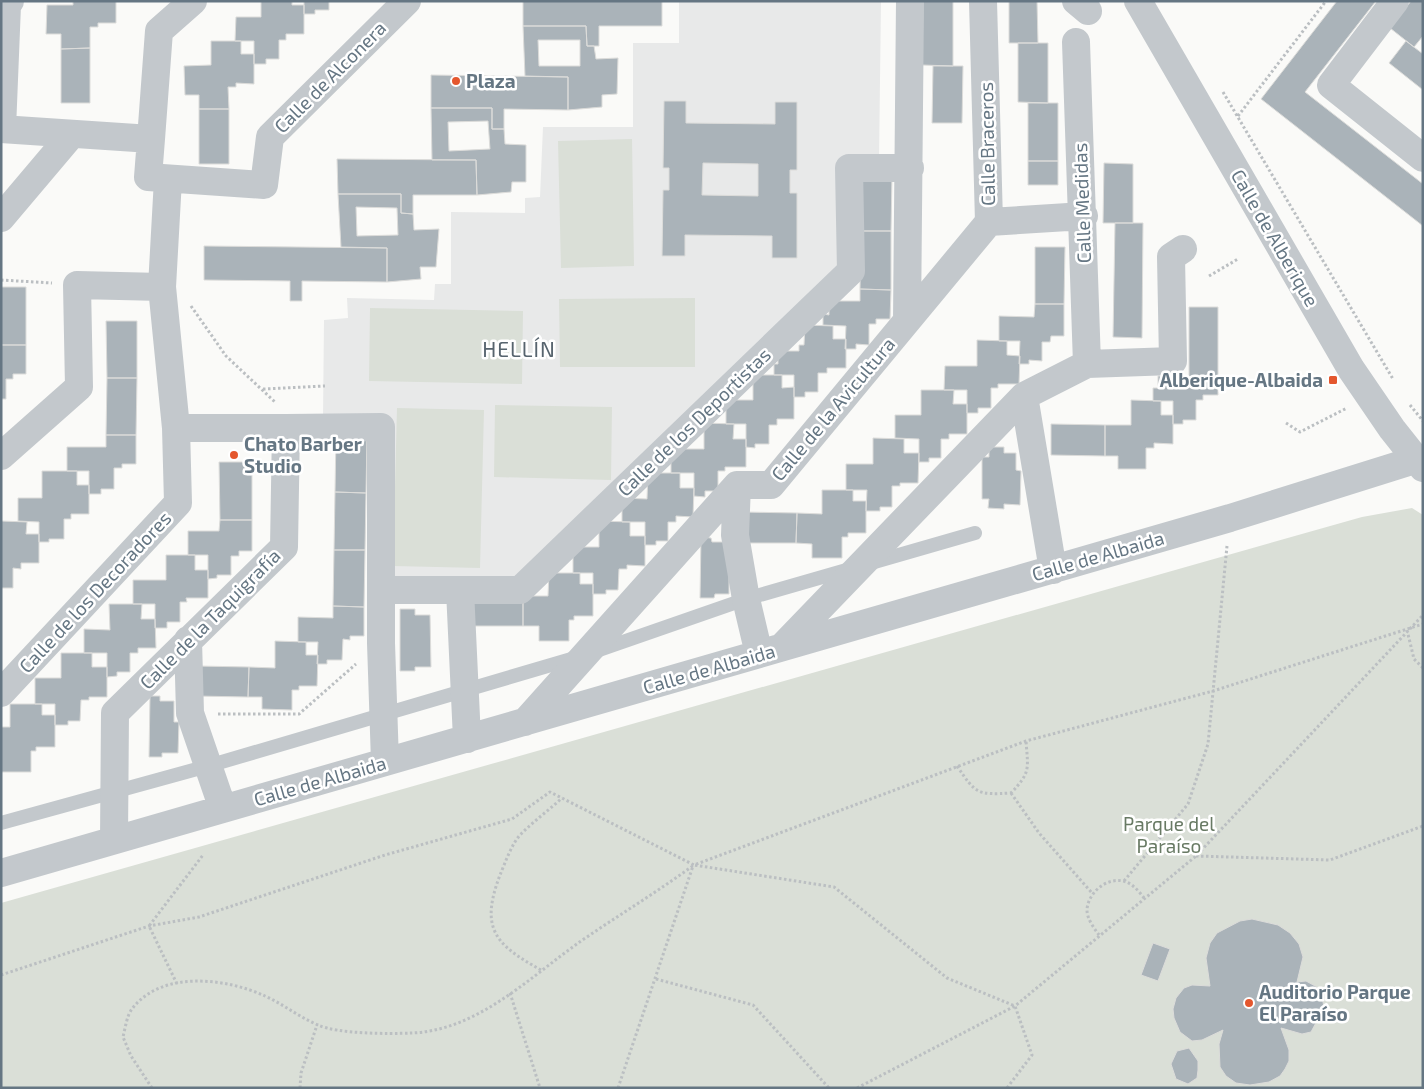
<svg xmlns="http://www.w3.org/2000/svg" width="1424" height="1089" font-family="'Exo 2',sans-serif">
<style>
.built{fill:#e8e9e9}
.green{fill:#dadfd7}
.building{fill:#aab3b9;stroke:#dcdcda;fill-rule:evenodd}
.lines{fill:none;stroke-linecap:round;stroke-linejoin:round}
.path{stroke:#bbbfc2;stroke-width:3;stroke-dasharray:2.5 2.5;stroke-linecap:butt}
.lane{stroke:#c3c8cc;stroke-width:14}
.street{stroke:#c3c8cc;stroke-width:28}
.poi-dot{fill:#e4572e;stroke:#fff;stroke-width:2}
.labels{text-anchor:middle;stroke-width:5;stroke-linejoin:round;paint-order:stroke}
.street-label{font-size:19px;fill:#657683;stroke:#fff}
.poi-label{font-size:19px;font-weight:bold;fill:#657683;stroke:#fff;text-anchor:start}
.park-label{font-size:19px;fill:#687a64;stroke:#fff}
.quarter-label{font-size:21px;letter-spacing:1px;fill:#57646e;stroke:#fff}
</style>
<rect width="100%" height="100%" fill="#fafaf8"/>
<path class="built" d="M679,1H881L879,160H838L837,267L517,578H388L391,419L323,417L324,320L348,318L347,298L434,300L435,284H451V212L525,213V198L540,197L543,127H633V43H679Z"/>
<path class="green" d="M632,139L634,266L561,268L558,141Z
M695,298V367H560L559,299Z
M370,308L523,311L522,384L369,381Z
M495,405L612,407L611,480L494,477Z
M397,408L484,410L480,568L393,566Z
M1412,508L1423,515V1088H1V903L1362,517Z"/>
<path class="building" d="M73,1H116V23H98V27H90V48L61,49V34H46L47,5H73Z
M261,1H292V5H304V34H286V40H279V59H266V64H254V41H235L236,17H261Z
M304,1H329V10H315V14H304Z
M523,1H662V26H599V46H587L586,26H523Z
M923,1H953V66L922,65Z
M1009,1H1037L1038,43H1009Z
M1337,1H1376L1305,92L1423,184V226L1261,99Z
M1411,1H1423V36L1414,47L1390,28Z
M523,26H586L587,46H594L596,59L618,58L617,94L602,95V107L568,110V77L525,76ZM538,40H580V66H539Z
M211,41H241V54H254V84L236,83V87H228L229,109H199V95H185L184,66L211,65Z
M1406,41L1423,54V90L1389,63Z
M1018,43H1048V103L1018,102Z
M90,48V103H61V49Z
M933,66H963L962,123H932Z
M431,75L568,77V110L504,109V129H492V108H431Z
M664,101H686V123L775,124V102H797V170H790V193H797V258H772V236L685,235V256H662L663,190H669V168H663ZM703,163L758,164V196L702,195Z
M1028,103H1058V161H1028Z
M431,108H492V129H504L505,144L526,145V182H512L511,192L477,195L476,160H432ZM488,121L490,149L449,151L448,122Z
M199,109H229V164H199Z
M337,159L476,160L477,195H413V214L401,213V194H338Z
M1028,161H1058V185H1028Z
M1104,163L1133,164V223H1103Z
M861,174L892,175L891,231H861Z
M338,194H401V213L413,214L414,230L439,229L436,267H420L421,279L387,282V248L341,247ZM356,207L397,208L398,235L357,236Z
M1115,223H1143L1142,338L1113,337Z
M861,231H891V290L860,289Z
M204,246L387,248V282L302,281V301H290V281L204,280Z
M1035,247H1065L1064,304H1035Z
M1,287H26V345H1Z
M860,289L891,290L890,319H876V324H869V345L856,344V349H845L846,326L823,325V314L829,315V301H860Z
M1035,304H1064V336H1051L1050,342H1042V361L1029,360V364H1019L1020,341H999V316L1034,317Z
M1189,307H1218V395H1203V400H1196V420H1183V424H1173V401H1153V388H1158V376L1189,377Z
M106,321H137V378H107Z
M805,325L833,326V339H846V368H827V373H818V392H805V397H794V375H774V364H778V351H799V345H804Z
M977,340L1007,341V355L1020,356L1019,384H998V388H991V408H978V413H967V390H944L945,366H977Z
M1,345H26V374H13V379H6V399H1Z
M753,375H782V388L794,387V419H777V425H769V444H755V448L746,447V424H726V400H753Z
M107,378H137L136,435H106Z
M921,390H954L953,404H967V434H949V439H941V458H929V462H919V439L895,438V415H921Z
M1131,400L1161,401V415H1173V444L1154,443V448H1146V469H1118V456H1105V425H1131Z
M704,423L734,424L733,439H746V467H725V471H718V491H705V497L694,496V473H671V449H704Z
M1051,424L1105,425V456L1051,455Z
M336,434L367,435L366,493L335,492Z
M106,435H136V464H122V468H114V489H101V494H89V471H67V447H106Z
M873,438L904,439V453H919L918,483H900V486H892V507H880V511H866L867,490H846V464H873Z
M989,447H1004V453H1016V470L1021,471L1020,505L1004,504V509L988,508L989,499H982V457H989Z
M219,462H252V520H220Z
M42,471H77V485H89V514H71V519H64V539H49V542H39V522L18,521V498H42Z
M648,473H680V488H694L693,517L676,516V522H668V541H656V545H645V522H622V498L647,499Z
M822,490H853V501H866V533H848V537H842V558H812V544L796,543L797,513L822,514Z
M335,492L366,493L365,550H334Z
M743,512L797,513L796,543H742Z
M220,520H252V551H239V556H231V575H217V578L208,579V555H188V531H219Z
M1,521L27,522L26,534H39V563H21V569L13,568V588H1Z
M599,521L630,522V536H645V566L627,565V569H619L618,590H606V594H593V573H573V547H599Z
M701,537L711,538L712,542H726L729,561V594H715L714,598H700Z
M334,550H365L364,607L333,606Z
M166,555H195V570H208V598H186L187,602H180V622H167V628H155V604H133V580H166Z
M549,573H580V584H593V616H574V620H569V641H539V626H523V596H548Z
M469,596H523V626H469Z
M109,604H142L141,619H155L156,648H138V653H130V672H117V676L107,677V653H84V629L110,630Z
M333,606L364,607V636H350V640L343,639L342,660H327V664H317L318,642H298V617L333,618Z
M400,609H415V615H430L431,667H415V671H400Z
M275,641L306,642V655H318L317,686H299V690H292V710L262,709V697H248L249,667L275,668Z
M61,653H92V667H107V697H89V700H81L80,721H68V725H55V704H35V678H61Z
M196,666L249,667L248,697L196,696Z
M150,696H160V701H174V722H179L178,753H162V757H149Z
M10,704H42V715H55V747H36V751H31V772H1V727H10Z
M1252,919L1278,925L1290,933L1299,944L1303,957L1297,982L1306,981L1317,987L1322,996L1324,1008L1311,1032L1302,1034L1281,1028L1289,1050V1061L1285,1069L1280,1076L1269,1082L1250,1085L1236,1083L1226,1076L1220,1067L1219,1044L1223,1030L1202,1040L1192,1041L1180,1032L1174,1018L1173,1009L1176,998L1184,988L1192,985L1210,986L1206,958L1210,943L1217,933L1240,921Z
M1153,943L1170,949L1158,981L1141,975Z
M1189,1048L1198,1061V1070L1197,1078L1188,1084L1176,1079L1171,1064L1177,1051Z"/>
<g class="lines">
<path class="path" d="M1223,92L1393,379
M1238,116L1326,1
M1209,276L1238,259
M1,280L52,283
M191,306L226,356L275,402
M263,389L325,386
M1410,405L1423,421
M1286,423L1300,432L1347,408
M1407,630L1414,659L1423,668
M218,714H299L356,664
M957,766C976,794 977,795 1011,793C1031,772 1028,769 1026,741
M1011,793L1039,833L1092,893
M1196,856L1330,860L1423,826
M1124,881L1188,804L1208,744L1227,546
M1099,935C1094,928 1087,919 1087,910C1088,889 1115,871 1133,886C1137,889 1141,894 1144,898
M541,970C494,944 480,928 500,875C505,863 512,843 521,834C534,821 549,810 562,798
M1,975L149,926L199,917L385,855L512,819L550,792L694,865L1026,741L1213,691L1423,624
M656,979L753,1005L829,1088
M177,984L149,926L203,855
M510,993L540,1088
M152,1088L131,1056L123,1037C125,1029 127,1015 132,1009C161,970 226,978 265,996C283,1004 299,1017 318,1025C338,1034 389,1034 411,1033C477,1031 530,977 581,941C619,915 657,892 694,865L834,887L947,978L1015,1006L1032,1055L1007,1088
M300,1088L301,1073L317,1025
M618,1088L693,866
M857,1088L1015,1006L1196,856L1423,615"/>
<path class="lane" d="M1,823L208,766L585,655L746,599L975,533"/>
<path class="street" d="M983,1L989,222L1084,216
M1076,1L1088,11
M1138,1L1351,369L1392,429L1423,468
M1395,1L1331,85L1423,158
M1076,42L1087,364
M1,129L151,139L148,177L264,185L270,137L407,1
M2,129L7,5L10,1
M151,139L159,31L193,1
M168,179L162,287L176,428H286
M1,218L72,134
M907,320L910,1
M1024,396L1053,570
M1,456L79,387L77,285L162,287
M381,590H520L851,271L849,168H910
M460,590L467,739
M188,640L190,713L223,809
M782,647L1024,396L1087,364L1173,361L1171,257L1183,249
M759,654L746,599L735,535L737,485H771L989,222
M1,693L178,503L176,428
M525,722L737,485
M114,840L115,713L284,547L286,428L381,427V643L385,762
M1,873L1230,518L1415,460"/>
</g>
<g class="poi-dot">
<circle cx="456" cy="81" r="5"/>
<rect x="1328" y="375" width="10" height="10" rx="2.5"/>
<circle cx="234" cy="455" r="5"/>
<circle cx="1249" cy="1003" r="5"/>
</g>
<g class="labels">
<g class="street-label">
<text transform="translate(330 77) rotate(-45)" y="7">Calle de Alconera</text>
<text transform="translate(987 144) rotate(-91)" y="7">Calle Braceros</text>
<text transform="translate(1082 203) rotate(-92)" y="7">Calle Medidas</text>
<text transform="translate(1275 238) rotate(60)" y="7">Calle de Alberique</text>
<text transform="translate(833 409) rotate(-50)" y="7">Calle de la Avicultura</text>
<text transform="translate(694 422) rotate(-44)" y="7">Calle de los Deportistas</text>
<text transform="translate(1098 556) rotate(-16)" y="7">Calle de Albaida</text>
<text transform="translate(95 592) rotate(-47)" y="7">Calle de los Decoradores</text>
<text transform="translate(210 619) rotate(-45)" y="7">Calle de la Taquigrafía</text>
<text transform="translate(709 669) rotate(-16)" y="7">Calle de Albaida</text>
<text transform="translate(320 781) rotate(-16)" y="7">Calle de Albaida</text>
</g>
<g class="poi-label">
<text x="466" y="88">Plaza</text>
<text x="1323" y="387" text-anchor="end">Alberique-Albaida</text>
<text x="244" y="451">Chato Barber<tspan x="244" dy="22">Studio</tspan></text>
<text x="1259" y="999">Auditorio Parque<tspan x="1259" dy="22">El Paraíso</tspan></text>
</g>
<g class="park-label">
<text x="1169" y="831">Parque del<tspan x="1169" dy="22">Paraíso</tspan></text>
</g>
<g class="quarter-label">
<text x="519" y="357">HELLÍN</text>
</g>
</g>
<rect width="1424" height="1089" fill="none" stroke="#657683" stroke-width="5"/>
</svg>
